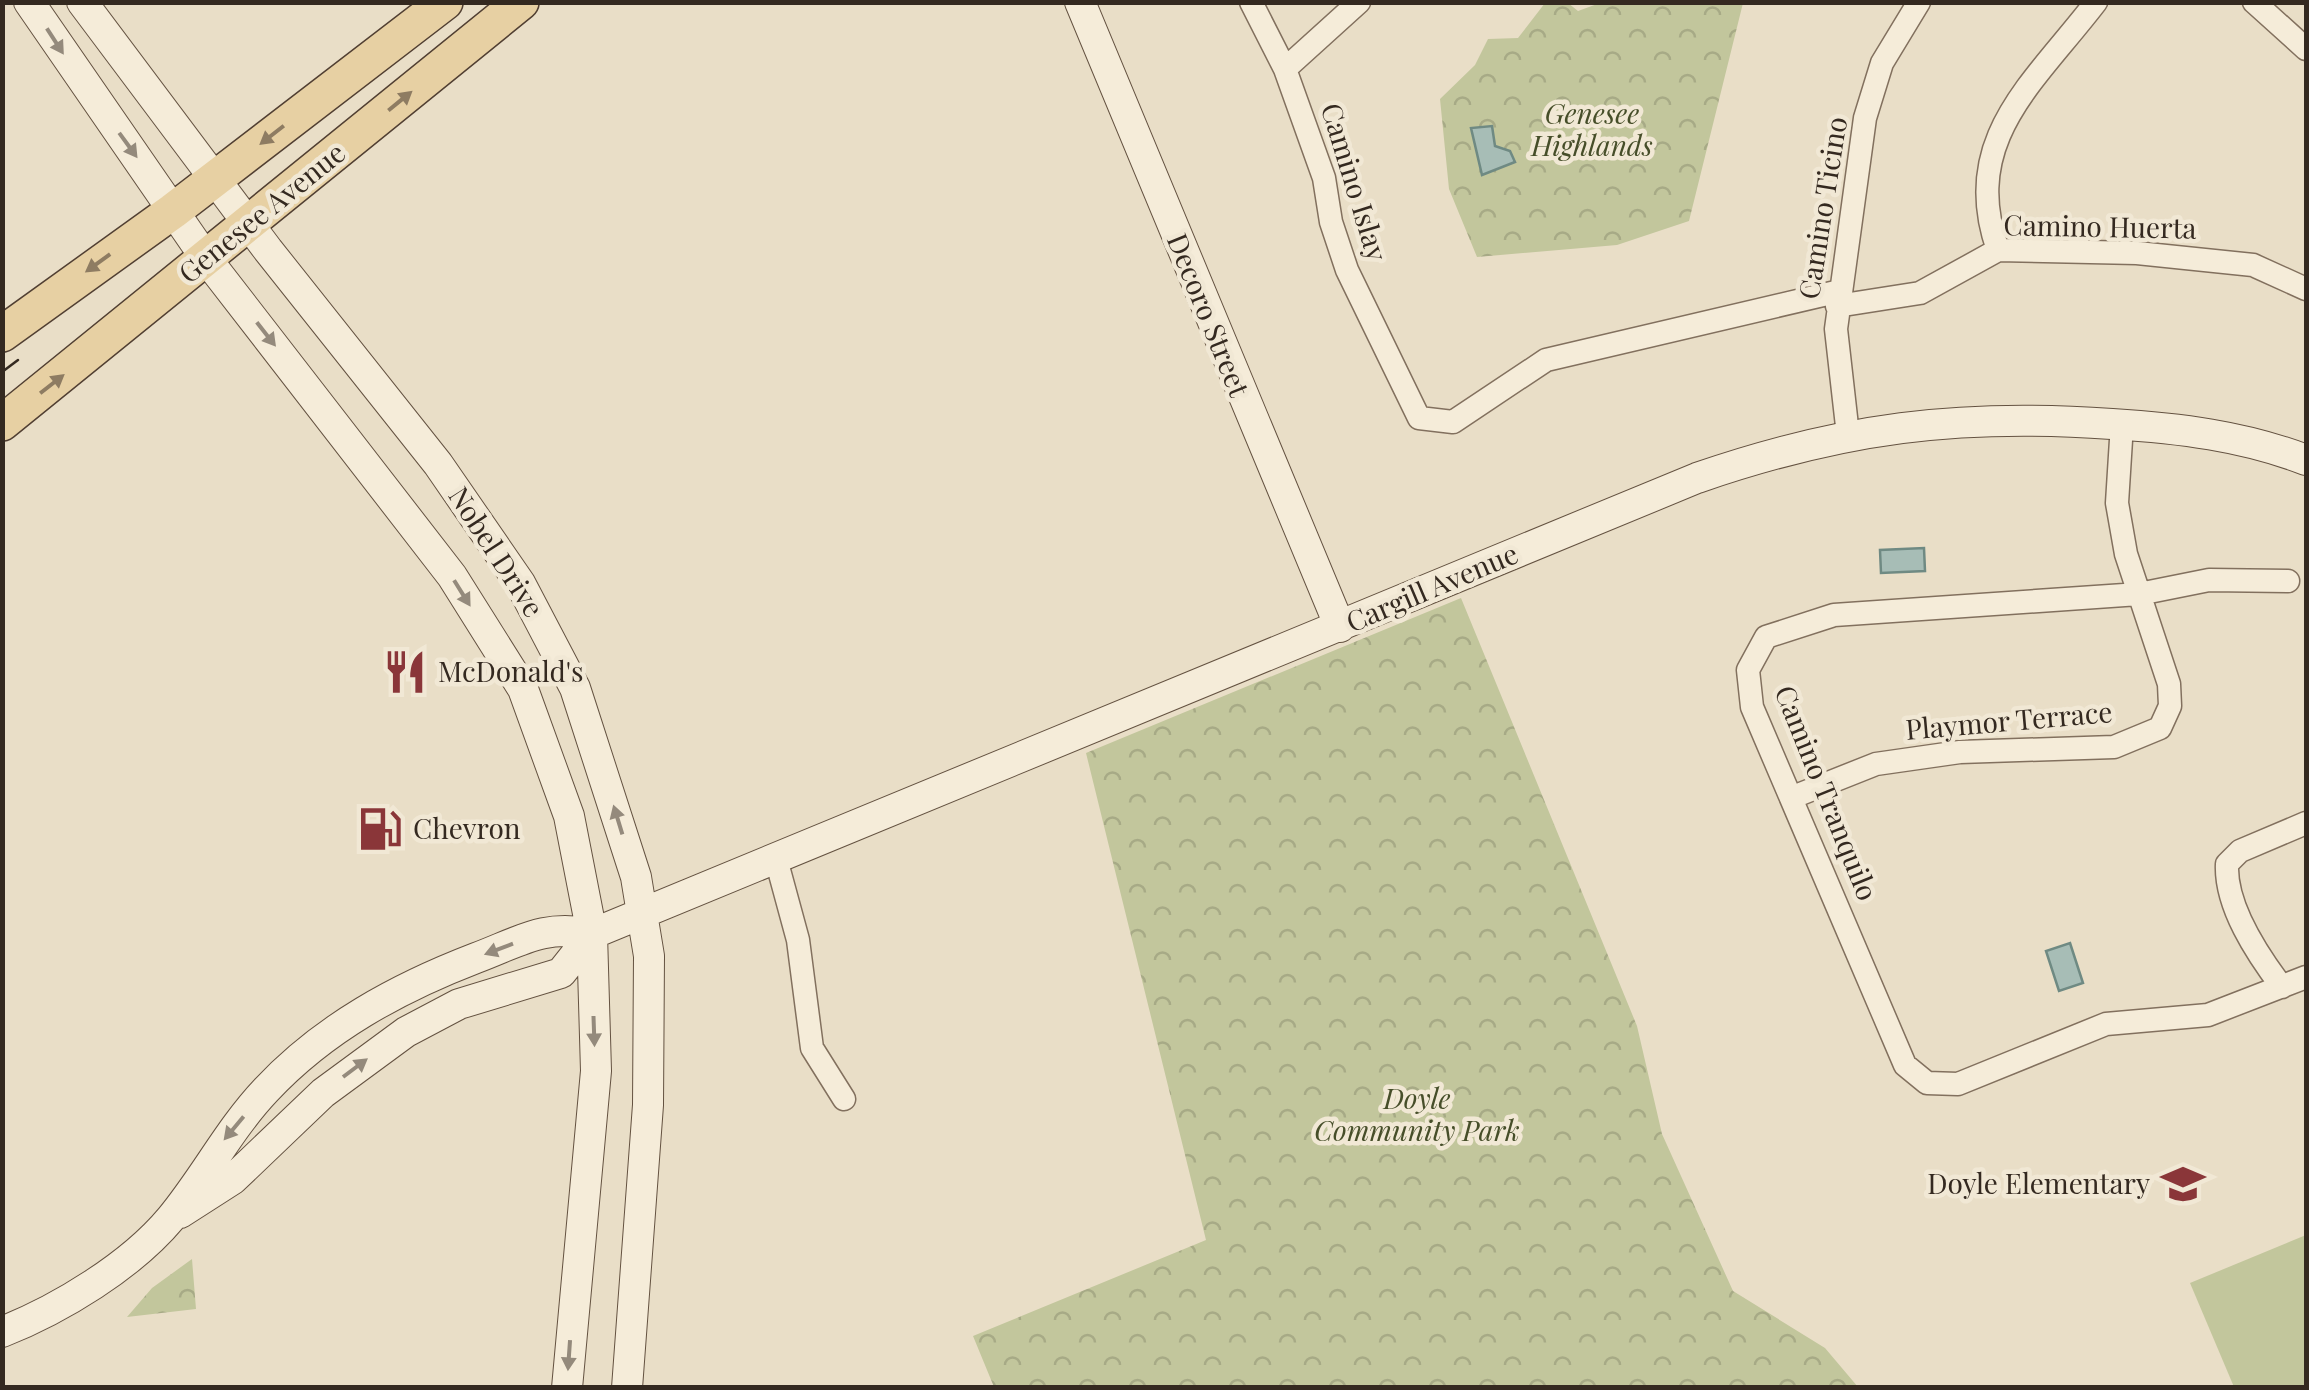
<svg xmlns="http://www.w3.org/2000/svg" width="2309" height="1390" font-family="'Playfair Display',serif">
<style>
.grass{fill:#c2c69c}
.park{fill:url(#park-crowns)}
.water{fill:#a7bdb6;stroke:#6f8a83;stroke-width:2.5}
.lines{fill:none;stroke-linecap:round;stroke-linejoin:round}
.street-casing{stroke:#82705e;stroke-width:25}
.secondary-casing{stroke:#645241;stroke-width:32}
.primary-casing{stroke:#513f32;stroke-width:38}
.street{stroke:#f5ecd9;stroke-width:22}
.secondary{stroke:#f5ecd9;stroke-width:30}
.primary{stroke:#e7d0a3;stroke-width:35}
.tram{stroke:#342920;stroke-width:2.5}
.oneway{fill:#948a7c}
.oneway2{fill:#8e7c62}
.labels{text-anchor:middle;stroke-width:9;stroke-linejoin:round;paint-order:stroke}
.park-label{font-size:28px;font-style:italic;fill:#464e29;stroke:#f1e8d5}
.street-label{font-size:28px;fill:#342920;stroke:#f1e8d5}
.poi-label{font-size:28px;fill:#342920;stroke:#f1e8d5;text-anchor:start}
</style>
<defs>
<pattern id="park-crowns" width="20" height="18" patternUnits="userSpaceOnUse" patternTransform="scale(2.5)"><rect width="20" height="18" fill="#c2c69c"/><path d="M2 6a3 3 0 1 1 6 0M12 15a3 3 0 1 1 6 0" fill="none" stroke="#a7aa86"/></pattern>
</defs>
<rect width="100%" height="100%" fill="#e9dec7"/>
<path class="grass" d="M2306,1235V1387H2234L2190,1283Z"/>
<path class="park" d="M1545,3H1568L1578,11L1600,3H1743L1689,221L1617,245L1477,257L1449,189L1440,99L1475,65L1488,39L1518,38Z
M1461,598L1637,1026L1662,1134L1733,1291L1825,1348L1858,1387H994L973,1336L1206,1240L1086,753Z
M192,1259L196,1309L127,1317L152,1288Z"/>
<path class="water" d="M1492,126L1495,146L1510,151L1515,162L1482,175L1471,128Z
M1924,548L1925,571L1881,573L1880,550Z
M2070,943L2083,983L2059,991L2046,951Z"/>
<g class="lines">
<g class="street-casing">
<path id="street" d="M1251,2L1285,69L1324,178L1331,222L1347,270L1419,418L1453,422L1546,360L1840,291
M2254,2L2306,49
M1285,69L1359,2
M1998,250C1959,140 2034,83 2096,2
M1837,306L1920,293L1998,250L2137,253L2253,265L2306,289
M1848,435L1836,329L1865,118L1882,63L1919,2
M2288,581L2209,580L2139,594L1834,615L1766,637L1748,670L1752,707L1905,1065L1927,1083L1958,1084L2106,1024L2208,1015L2306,977
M1793,797L1876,764L1960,752L2114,747L2160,728L2170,706L2169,684L2126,554L2117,503L2122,424
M776,859L798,940L812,1048L844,1099
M2282,987C2257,954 2225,906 2227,864L2240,851L2306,823"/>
</g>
<g class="secondary-casing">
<path id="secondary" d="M29,2L205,257L452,576L523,689L569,816L592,934L596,1071L567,1388
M82,2L268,250L438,464L520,583L575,688L636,877L649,956L648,1105L627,1388
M1080,2L1340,627
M592,934L1697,478C1842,428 1959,413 2112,424C2178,428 2244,436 2306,460
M180,1213L233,1179L323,1093L406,1032L459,1004L561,973L592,934
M2,1332C60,1309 131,1266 171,1218C205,1177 229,1129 266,1090C324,1028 398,988 476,958C521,941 544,924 592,934"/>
</g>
<g class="primary-casing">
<path id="primary" d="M2,334L173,211L445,2
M2,423L521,2"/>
</g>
<use href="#street" class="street"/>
<use href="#secondary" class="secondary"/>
<use href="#primary" class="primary"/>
<path class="tram" d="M2,372L18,360"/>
</g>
<defs><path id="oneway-solid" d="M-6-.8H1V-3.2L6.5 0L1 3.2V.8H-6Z" transform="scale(2.5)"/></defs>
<g class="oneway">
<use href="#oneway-solid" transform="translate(55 41) rotate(57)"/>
<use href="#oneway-solid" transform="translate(128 145) rotate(54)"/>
<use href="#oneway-solid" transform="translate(266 334) rotate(52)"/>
<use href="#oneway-solid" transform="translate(462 593) rotate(58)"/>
<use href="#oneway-solid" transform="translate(618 820) rotate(-107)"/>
<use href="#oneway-solid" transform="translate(499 949) rotate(159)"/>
<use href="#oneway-solid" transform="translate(594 1031) rotate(88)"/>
<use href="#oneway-solid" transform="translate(355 1068) rotate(-37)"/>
<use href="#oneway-solid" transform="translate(234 1128) rotate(130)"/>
<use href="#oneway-solid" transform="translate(569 1355) rotate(94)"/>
</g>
<g class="oneway2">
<use href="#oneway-solid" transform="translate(400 101) rotate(-39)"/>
<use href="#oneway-solid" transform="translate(272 135) rotate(142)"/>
<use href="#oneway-solid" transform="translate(98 263) rotate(144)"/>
<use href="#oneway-solid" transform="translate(52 384) rotate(-38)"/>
</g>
<defs>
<g id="restaurant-bare" transform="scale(3.45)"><path d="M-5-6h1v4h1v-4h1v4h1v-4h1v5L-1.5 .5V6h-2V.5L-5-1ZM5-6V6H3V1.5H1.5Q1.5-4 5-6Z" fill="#8a3639" stroke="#f1e8d5" stroke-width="2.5" paint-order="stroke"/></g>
<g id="fuel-bare" transform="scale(3.45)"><path d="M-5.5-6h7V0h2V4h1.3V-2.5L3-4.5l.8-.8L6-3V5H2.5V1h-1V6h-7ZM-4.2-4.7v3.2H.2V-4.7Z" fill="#8a3639" stroke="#f1e8d5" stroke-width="2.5" paint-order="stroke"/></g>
<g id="school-bare" transform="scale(3.45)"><path d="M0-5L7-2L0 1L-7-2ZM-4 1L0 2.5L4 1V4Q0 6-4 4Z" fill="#8a3639" stroke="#f1e8d5" stroke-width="2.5" paint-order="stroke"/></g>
</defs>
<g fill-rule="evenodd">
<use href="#restaurant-bare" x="405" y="672"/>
<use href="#fuel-bare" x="380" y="829"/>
<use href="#school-bare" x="2183" y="1184"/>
</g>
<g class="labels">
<g class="park-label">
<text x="1592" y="124">Genesee<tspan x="1592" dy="32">Highlands</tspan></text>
<text x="1417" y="1109">Doyle<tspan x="1417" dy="32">Community Park</tspan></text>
</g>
<g class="street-label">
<text transform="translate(1354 182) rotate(73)" y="10">Camino Islay</text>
<text transform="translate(1823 208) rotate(-81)" y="10">Camino Ticino</text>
<text transform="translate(262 213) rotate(-39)" y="10">Genesee Avenue</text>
<text transform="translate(2100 227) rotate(1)" y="10">Camino Huerta</text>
<text transform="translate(1208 315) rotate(68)" y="10">Decoro Street</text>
<text transform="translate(496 552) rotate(57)" y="10">Nobel Drive</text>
<text transform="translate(1432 588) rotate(-23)" y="10">Cargill Avenue</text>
<text transform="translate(2009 721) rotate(-5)" y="10">Playmor Terrace</text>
<text transform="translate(1826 793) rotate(68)" y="10">Camino Tranquilo</text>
</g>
<g class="poi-label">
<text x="438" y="682">McDonald's</text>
<text x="413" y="839">Chevron</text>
<text x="2150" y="1194" text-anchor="end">Doyle Elementary</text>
</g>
</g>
<rect width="2309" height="1390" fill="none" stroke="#342920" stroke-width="10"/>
</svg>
